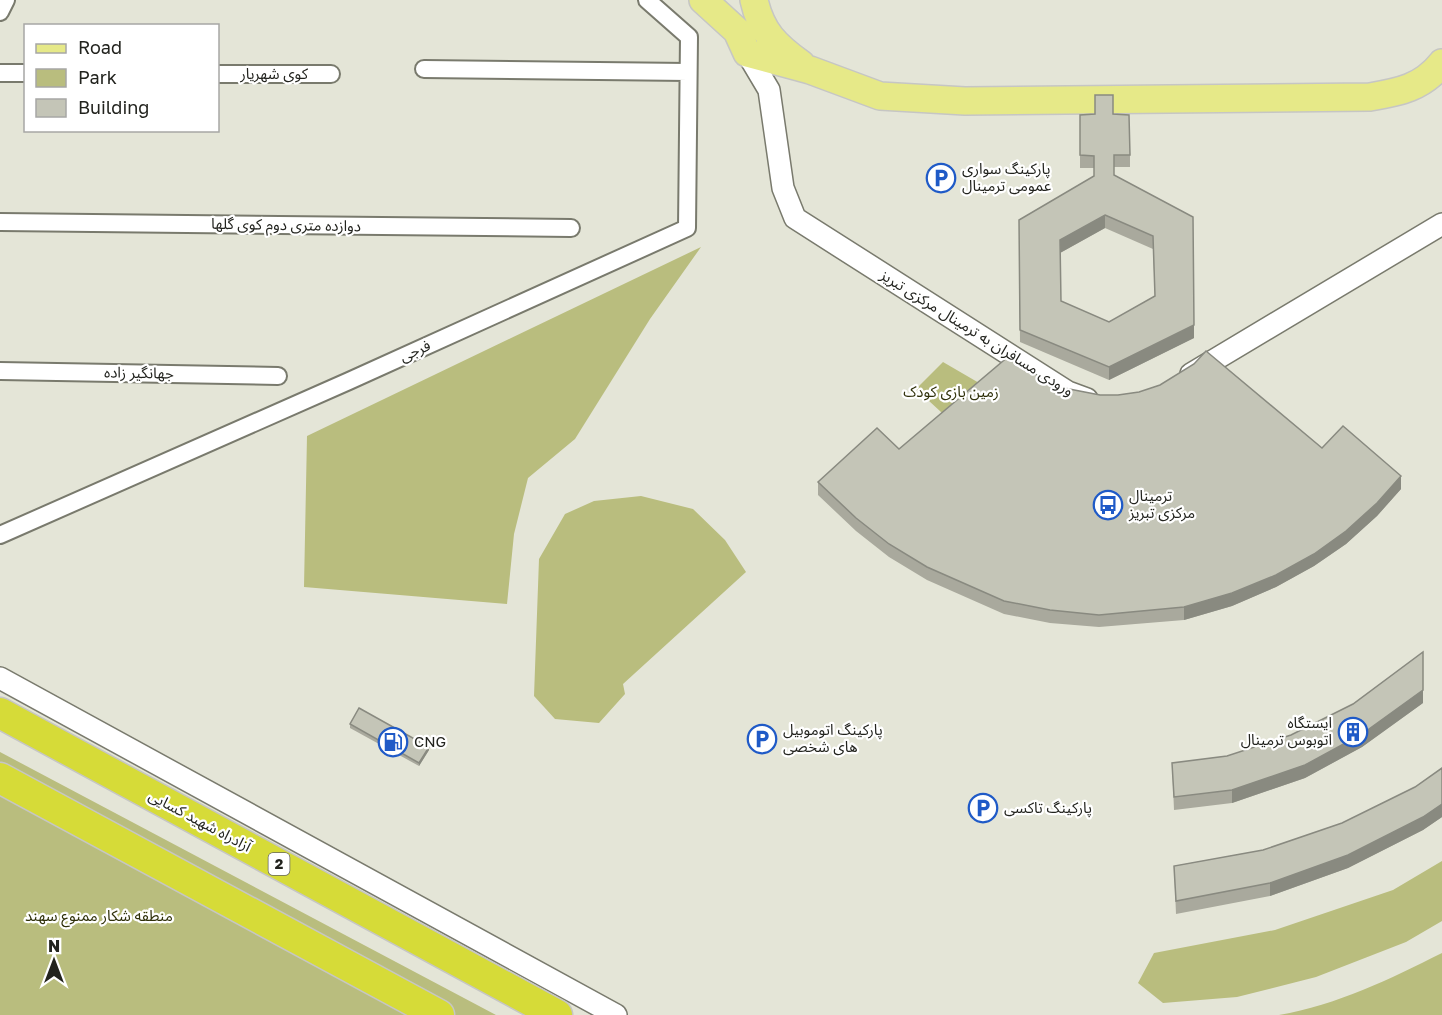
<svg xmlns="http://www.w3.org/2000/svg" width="1442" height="1015" font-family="'Golos Text','Noto Sans Arabic',sans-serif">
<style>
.green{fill:#b9bd7e}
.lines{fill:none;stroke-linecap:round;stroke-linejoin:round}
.minor-casing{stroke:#797a6d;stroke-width:20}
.tertiary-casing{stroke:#797a6d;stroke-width:24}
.primary-casing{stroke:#c6c6c4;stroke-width:30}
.motorway-casing{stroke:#c6c6c4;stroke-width:33}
.minor{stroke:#fff;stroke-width:16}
.tertiary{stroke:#fff;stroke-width:21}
.primary{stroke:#e6e988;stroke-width:27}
.motorway{stroke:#d6db38;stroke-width:30}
.wall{fill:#a9a99d;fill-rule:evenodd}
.shaded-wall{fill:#898a80}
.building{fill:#c4c5b7;stroke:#898a80;stroke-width:1.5;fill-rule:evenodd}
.labels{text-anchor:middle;stroke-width:4.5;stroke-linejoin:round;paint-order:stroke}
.shield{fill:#fff;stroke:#646562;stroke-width:1.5}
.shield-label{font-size:14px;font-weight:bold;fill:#22231e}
.street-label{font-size:15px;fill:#22231e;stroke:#fff}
.poi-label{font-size:15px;fill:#22231e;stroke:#fff;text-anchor:start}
.park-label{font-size:15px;fill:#2f3009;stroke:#fff}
</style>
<rect width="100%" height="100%" fill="#e4e5d7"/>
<path class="green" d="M701,247L650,319L575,439L528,478L514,534L507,604L304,587L307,436Z
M943,362L986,387L953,423L916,389Z
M641,496L693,509L725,540L746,572L623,684L625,694L599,723L555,719L534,696L539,559L565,514L594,501Z
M0,752L496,1015H0Z
M1442,861V921L1406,942L1316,977L1237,997L1163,1003L1138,983L1154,953L1275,930L1393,890Z
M1442,953V1015H1279C1337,1005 1390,979 1442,953Z"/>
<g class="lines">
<g class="minor-casing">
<path id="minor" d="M0,12L6,0
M424,69L688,72
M0,73H26
M218,74H331
M0,222L571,228
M0,371L278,376
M0,535L349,381L687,228L689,37L647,0"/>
</g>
<g class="tertiary-casing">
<path id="tertiary" d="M747,53L769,90L783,188L795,218L1068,392L1087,399
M1191,374L1442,224
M0,678L616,1015"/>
</g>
<g class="primary-casing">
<path id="primary" d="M703,0L737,31L747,53L810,70L880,96L965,101L1370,97C1399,92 1422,88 1442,63
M754,0C761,32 776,46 801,64"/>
</g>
<g class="motorway-casing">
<path id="motorway" d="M0,713L557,1015
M0,778L439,1015"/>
</g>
<use href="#minor" class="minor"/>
<use href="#tertiary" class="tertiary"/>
<use href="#primary" class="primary"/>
<use href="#motorway" class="motorway"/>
</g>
<path class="wall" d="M1113,114L1130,155V167H1114V175L1193,217L1194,338L1109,380L1020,342L1019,220L1094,176V168H1080V115ZM1105,228L1153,249L1155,296L1109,322L1061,301L1060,253Z
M1024,368L1059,387L1100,395H1118L1139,392L1160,385L1322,448L1401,489L1377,516L1346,544L1314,566L1276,587L1232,606L1184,620L1099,627L1050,623L1004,614L927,580L889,557L856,531L818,495V482L899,449Z
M1423,703L1362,747L1305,778L1232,803L1174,810L1172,763L1227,756Z
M350,724L429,750L419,766L350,728Z
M1442,768V817L1423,830L1348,868L1270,896L1176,914L1174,866L1263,850L1342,823L1415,787Z"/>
<path class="shaded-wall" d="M1105,215V228L1060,253V240Z
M1194,325V338L1109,380V367Z
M1401,476V489L1377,516L1346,544L1314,566L1276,587L1232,606L1184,620V607Z
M1423,690V703L1362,747L1305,778L1232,803V790Z
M429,747V750L419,766V763Z
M1442,804V817L1423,830L1348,868L1270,896V883Z"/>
<path class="building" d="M1095,95H1113V114L1129,115L1130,155H1114V175L1193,217L1194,325L1109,367L1020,330L1019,220L1094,176V156L1080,155V115L1095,114ZM1105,215L1153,236L1155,296L1109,322L1061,301L1060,240Z
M1206,351L1322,448L1343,426L1401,476L1377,503L1346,531L1314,554L1276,575L1232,593L1184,607L1099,615L1050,610L1004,601L927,567L889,544L856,518L818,482L877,428L899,449L1009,356L1024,368L1059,387L1100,395H1118L1139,392L1160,385L1194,364Z
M1423,652V690L1362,734L1305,765L1232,790L1174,797L1172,763L1227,756L1291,735L1353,704Z
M359,708L429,747L419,763L350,724Z
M1442,768V804L1423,817L1348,855L1270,883L1176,901L1174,866L1263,850L1342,823L1415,787Z"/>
<defs>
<g id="parking-ring" transform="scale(1.5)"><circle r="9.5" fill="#fff" stroke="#1f5ac7" stroke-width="1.5"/><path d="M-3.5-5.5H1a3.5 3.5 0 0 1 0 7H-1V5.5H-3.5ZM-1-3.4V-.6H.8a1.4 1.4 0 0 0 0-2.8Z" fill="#1f5ac7"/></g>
<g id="bus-ring" transform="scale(1.5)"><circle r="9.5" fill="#fff" stroke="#1f5ac7" stroke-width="1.5"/><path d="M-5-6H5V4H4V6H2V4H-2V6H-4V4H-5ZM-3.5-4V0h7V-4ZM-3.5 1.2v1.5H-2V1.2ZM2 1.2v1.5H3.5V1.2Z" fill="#1f5ac7"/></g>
<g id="building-ring" transform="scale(1.5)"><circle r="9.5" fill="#fff" stroke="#1f5ac7" stroke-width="1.5"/><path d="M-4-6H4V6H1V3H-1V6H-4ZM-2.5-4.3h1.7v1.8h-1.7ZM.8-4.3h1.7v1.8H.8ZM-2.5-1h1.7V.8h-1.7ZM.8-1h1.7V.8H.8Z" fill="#1f5ac7"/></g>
<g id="fuel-ring" transform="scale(1.5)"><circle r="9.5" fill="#fff" stroke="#1f5ac7" stroke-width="1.5"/><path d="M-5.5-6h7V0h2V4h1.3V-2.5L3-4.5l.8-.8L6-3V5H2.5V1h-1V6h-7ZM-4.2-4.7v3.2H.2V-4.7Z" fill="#1f5ac7"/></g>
</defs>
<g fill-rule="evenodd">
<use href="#parking-ring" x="941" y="178"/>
<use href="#bus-ring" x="1108" y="505"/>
<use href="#building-ring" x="1353" y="732"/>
<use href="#parking-ring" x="762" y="739"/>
<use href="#fuel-ring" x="393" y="742"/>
<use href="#parking-ring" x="983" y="808"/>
</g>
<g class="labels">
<rect class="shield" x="268.5" y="853" width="21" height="22" rx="4.5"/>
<g class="shield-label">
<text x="279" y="869">2</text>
</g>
<g class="street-label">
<text x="274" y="79">کوی شهریار</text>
<text transform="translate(286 225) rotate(1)" y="5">دوازده متری دوم کوی گلها</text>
<text transform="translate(977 333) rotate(32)" y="5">ورودی مسافران به ترمینال مرکزی تبریز</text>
<text transform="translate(415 351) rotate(-24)" y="5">فرجی</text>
<text transform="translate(139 373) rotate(1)" y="5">جهانگیر زاده</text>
<text transform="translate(200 821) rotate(28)" y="5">آزادراه شهید کسایی</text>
</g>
<g class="poi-label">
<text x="962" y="174">پارکینگ سواری<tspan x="962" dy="17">عمومی ترمینال</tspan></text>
<text x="1129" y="501">ترمینال<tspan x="1129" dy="17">مرکزی تبریز</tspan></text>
<text x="1332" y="728" text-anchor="end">ایستگاه<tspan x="1332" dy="17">اتوبوس ترمینال</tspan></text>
<text x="783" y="735">پارکینگ اتوموبیل<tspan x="783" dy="17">های شخصی</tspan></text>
<text x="414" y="747">CNG</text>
<text x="1004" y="813">پارکینگ تاکسی</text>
</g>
<g class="park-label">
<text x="951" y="397">زمین بازی کودک</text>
<text x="99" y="921">منطقه شکار ممنوع سهند</text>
</g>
</g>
<rect x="24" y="24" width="195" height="108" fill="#ffffff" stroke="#a7a7a5" stroke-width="1.5"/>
<rect x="36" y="44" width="30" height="9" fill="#e6e988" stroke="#a7a7a5" stroke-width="1.5"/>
<text x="78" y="54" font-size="18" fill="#22231e">Road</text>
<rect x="36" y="69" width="30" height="18" fill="#b9bd7e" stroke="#a7a7a5" stroke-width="1.5"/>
<text x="78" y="84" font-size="18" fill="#22231e">Park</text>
<rect x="36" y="99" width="30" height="18" fill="#c4c5b7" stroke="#a7a7a5" stroke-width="1.5"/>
<text x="78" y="114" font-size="18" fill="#22231e">Building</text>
<g transform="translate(54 961)" stroke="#ffffff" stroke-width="4.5" paint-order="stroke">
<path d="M0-4.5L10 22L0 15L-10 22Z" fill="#22231e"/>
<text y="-9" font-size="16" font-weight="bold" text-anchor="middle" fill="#22231e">N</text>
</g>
</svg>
